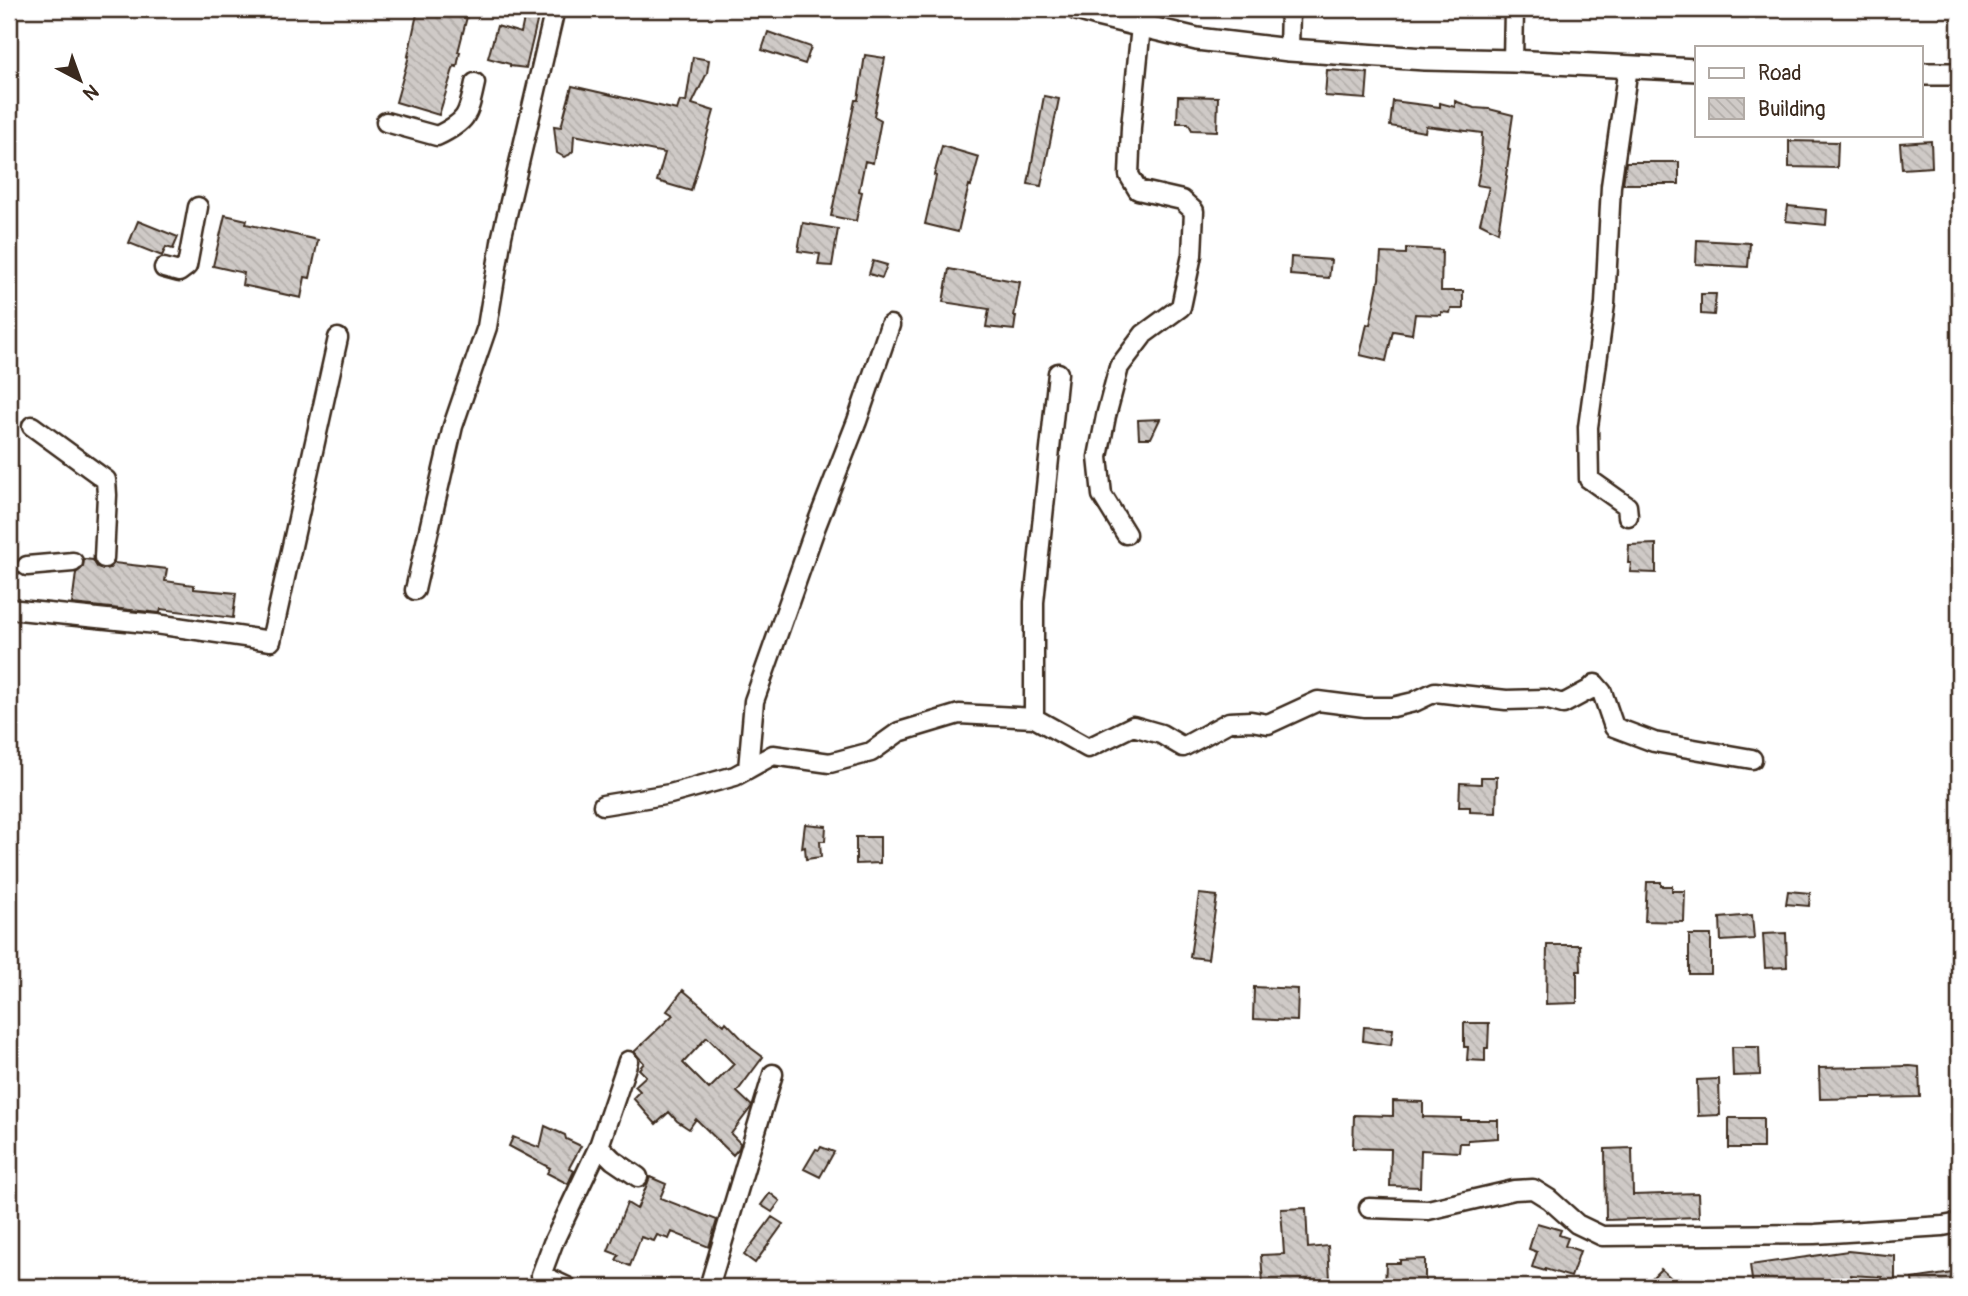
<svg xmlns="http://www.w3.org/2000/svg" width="1968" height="1296" font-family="Pangolin,sans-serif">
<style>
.building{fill:url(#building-back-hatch);stroke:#3b2a1e;stroke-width:2;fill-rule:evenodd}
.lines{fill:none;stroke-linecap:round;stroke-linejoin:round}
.minor-casing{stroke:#3b2a1e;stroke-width:23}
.tertiary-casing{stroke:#3b2a1e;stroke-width:26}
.minor{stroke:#fff;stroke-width:18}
.tertiary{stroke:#fff;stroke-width:21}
</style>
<defs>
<pattern id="building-back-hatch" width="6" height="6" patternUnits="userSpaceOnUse" patternTransform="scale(1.75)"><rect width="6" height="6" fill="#cfcac7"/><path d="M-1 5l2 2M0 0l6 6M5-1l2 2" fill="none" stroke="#b3aeaa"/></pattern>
</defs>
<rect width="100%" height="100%" fill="#fff"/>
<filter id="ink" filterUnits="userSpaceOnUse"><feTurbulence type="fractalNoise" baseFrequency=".0143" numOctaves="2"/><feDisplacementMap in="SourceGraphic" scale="14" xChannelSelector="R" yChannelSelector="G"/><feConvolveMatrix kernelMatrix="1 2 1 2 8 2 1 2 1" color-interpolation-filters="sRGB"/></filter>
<g filter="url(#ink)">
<path class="building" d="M418,9H469L458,52H460L457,67L454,66L439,115L396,102L409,56H408Z
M526,9H540L526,68L510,66V64L488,58L497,26L521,33Z
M768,32L811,47L805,64L762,50Z
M865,55L885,58L874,116L881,120L873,163L865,161L859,191L862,192L856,221L831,216L855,100H858Z
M693,57L709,60L707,73L692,104L714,111L691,191L657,181L665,153L574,135L573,151L569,155L564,157L557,153L554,126L561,127L572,86L677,110L680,101L686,102Z
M1327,70L1368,73L1366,99L1325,96Z
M1044,96L1059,99L1041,186L1028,184Z
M1178,96L1218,97L1217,131L1192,130L1188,123H1177Z
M1393,101L1440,107V103L1455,107V101L1474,108L1489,109L1513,115L1508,149L1510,150L1506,175L1507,176L1498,232L1480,223L1489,187L1477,185L1481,164L1482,133L1426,126L1425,132L1390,126Z
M1789,141L1838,142L1837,168L1789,167Z
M1931,141L1932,167L1902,169L1900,143Z
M942,146L979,157L971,186L969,185L958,232L925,224L936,176L934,175Z
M1626,162H1679V184H1623Z
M1788,206L1827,210L1826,225L1786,221Z
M225,215L247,220L246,224L318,240L310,278L305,277L301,298L242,285L244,273L213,266Z
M138,221L178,237L173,249L166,247L162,256L129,243Z
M803,223L838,229L832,266L818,265L820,254L798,251Z
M1697,240L1750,243L1748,267L1696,264Z
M1406,248L1442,250L1441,291H1463V309H1451L1450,313L1441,312V315L1415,314L1412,334L1393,331L1386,361L1360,355L1367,324L1370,325L1379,279L1381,253L1406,254Z
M1291,257L1331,260L1329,278L1290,275Z
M873,261L887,265L882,278L869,274Z
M949,269L1020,282L1014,316H1016L1014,330L986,327L989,309L943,302Z
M1701,294H1716L1714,315L1701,314Z
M1160,419L1151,438H1139L1138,420Z
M1656,544V573L1630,572L1631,563H1628L1629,545Z
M84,559L93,560L97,567L103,569L110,568L114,563L167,569L165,581L194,585V589L236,593L233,618L161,609L160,613L72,604L76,573L83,567Z
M1481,777H1497L1496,813L1470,812V807H1459L1460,783L1481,784Z
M805,824L826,826L825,841H820L821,857L806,859L805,847L802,848Z
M856,837H880V863L856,864Z
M1647,882H1661V886H1672V891H1685L1684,922L1645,921Z
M1788,891L1810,893L1809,906L1786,904Z
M1199,894L1217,896L1208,959L1190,957Z
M1752,915L1754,939L1721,941L1720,918Z
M1786,933L1787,967L1765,968L1763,934Z
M1689,935H1711V974H1689Z
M1547,945H1580L1581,971H1577V1003L1546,1004Z
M1254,987L1298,989L1297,1021L1253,1019Z
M683,990L724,1025L726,1022L751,1048L763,1057L737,1092L752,1106L731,1134L740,1143L739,1148L733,1155L696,1119L689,1129L677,1121L669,1112L656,1124L633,1098L640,1091L635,1086L646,1076L639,1069L644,1063L634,1052L673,1015L667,1011ZM707,1037L734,1064L709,1089L683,1063Z
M1464,1023H1489L1488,1048H1485V1061L1467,1060L1468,1047H1464Z
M1364,1027L1393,1029L1391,1045L1363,1041Z
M1732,1047H1759L1760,1075L1733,1076Z
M1910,1066L1919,1067L1920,1097L1820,1099L1819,1068Z
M1719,1079L1720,1115L1698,1116L1697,1080Z
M1393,1101L1423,1102V1117L1461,1118V1120H1498V1138L1468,1140V1143H1460L1459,1152L1421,1150L1420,1187L1390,1186L1391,1149L1353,1148L1354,1115L1393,1116Z
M1729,1118H1763V1148H1729Z
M545,1126L565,1135L566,1139L581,1146L569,1168L574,1171L568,1184L547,1173L550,1168L509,1146L513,1137L540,1148Z
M821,1147L834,1152L820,1177L804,1169L816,1149L819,1150Z
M1632,1148L1633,1195L1698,1193L1699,1217L1606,1220L1605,1149Z
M650,1177L666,1184L660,1198L717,1220L709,1247L672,1232L669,1239L657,1235L654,1241L641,1237L630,1266L616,1260L619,1255L608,1251L627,1203L637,1209Z
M770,1193L780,1201L772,1212L761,1205Z
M1306,1208L1308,1248L1328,1246L1330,1279L1305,1281V1284L1281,1286V1282L1263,1283L1261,1255L1284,1254L1281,1209Z
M772,1217L783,1224L755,1263L744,1255Z
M1537,1223L1561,1230L1559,1235L1568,1238L1565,1246L1580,1251L1571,1277L1545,1269V1271L1532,1267L1537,1252L1529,1249Z
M1848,1251L1895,1256V1287H1882V1277L1851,1275L1852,1281L1806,1287H1753L1750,1265Z
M1425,1259V1287H1385L1386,1263H1400V1260Z
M1661,1269L1681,1287H1643Z
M1959,1272V1287H1913L1912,1279Z"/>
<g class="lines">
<g class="minor-casing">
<path id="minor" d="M1289,50L1290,9
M1513,61L1514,9
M1628,67L1611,186L1605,304L1588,427L1589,479L1627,506L1628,516
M386,122L437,136C468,121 468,115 475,83
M164,268L179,272L187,266L198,207
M32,426L106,480L107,495L104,558
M1126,534L1102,495L1098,457L1106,416L1119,367L1144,334L1181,307L1192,255L1194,211L1182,200L1138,190L1129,175L1131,127L1141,26
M27,566L73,562
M415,590L453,426L487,327L502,236L555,9
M9,609L156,624L271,641L338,338
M1034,718V602L1058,373
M748,769L754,701L816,526L857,421L890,325
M603,805L670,794L735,776L773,755L830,763L871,752L899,732L959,714L1034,718L1088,748L1133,726L1161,734L1183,747L1229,722L1251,721L1268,724L1318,701L1365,707H1393L1414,702L1435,692L1506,700L1545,699L1563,704L1589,690L1595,684L1602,692L1614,727L1654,742L1752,759
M628,1061L599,1146L613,1160L638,1177
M1369,1208L1428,1210L1514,1190L1533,1189L1549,1199L1577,1224L1602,1236L1815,1234L1943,1226L1959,1223
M567,1287L541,1275L553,1243L599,1146
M709,1287L773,1074"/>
</g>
<g class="tertiary-casing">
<path id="tertiary" d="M1077,9L1097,15L1197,39L1289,50L1425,59L1513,61L1697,70
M1921,74H1959"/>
</g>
<use href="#minor" class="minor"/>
<use href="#tertiary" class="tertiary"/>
</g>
</g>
<rect width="1968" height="1296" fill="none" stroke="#fff" stroke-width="35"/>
<rect x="18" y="18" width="1933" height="1261" fill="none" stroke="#3b2a1e" stroke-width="2.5" filter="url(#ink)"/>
<rect x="1695" y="46" width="228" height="91" fill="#ffffff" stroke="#b1aaa5" stroke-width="2"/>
<rect x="1709" y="68" width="35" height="10" fill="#ffffff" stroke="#b1aaa5" stroke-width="2"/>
<text x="1758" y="80" font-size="21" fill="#3b2a1e">Road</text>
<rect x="1709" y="98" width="35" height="21" fill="url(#building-back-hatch)" stroke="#b1aaa5" stroke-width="2"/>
<text x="1758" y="116" font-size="21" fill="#3b2a1e">Building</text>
<g transform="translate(80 80) rotate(139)" stroke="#ffffff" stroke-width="5" paint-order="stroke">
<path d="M0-5L12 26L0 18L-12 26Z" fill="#3b2a1e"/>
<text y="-10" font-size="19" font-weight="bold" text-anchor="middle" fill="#3b2a1e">N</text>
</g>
</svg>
